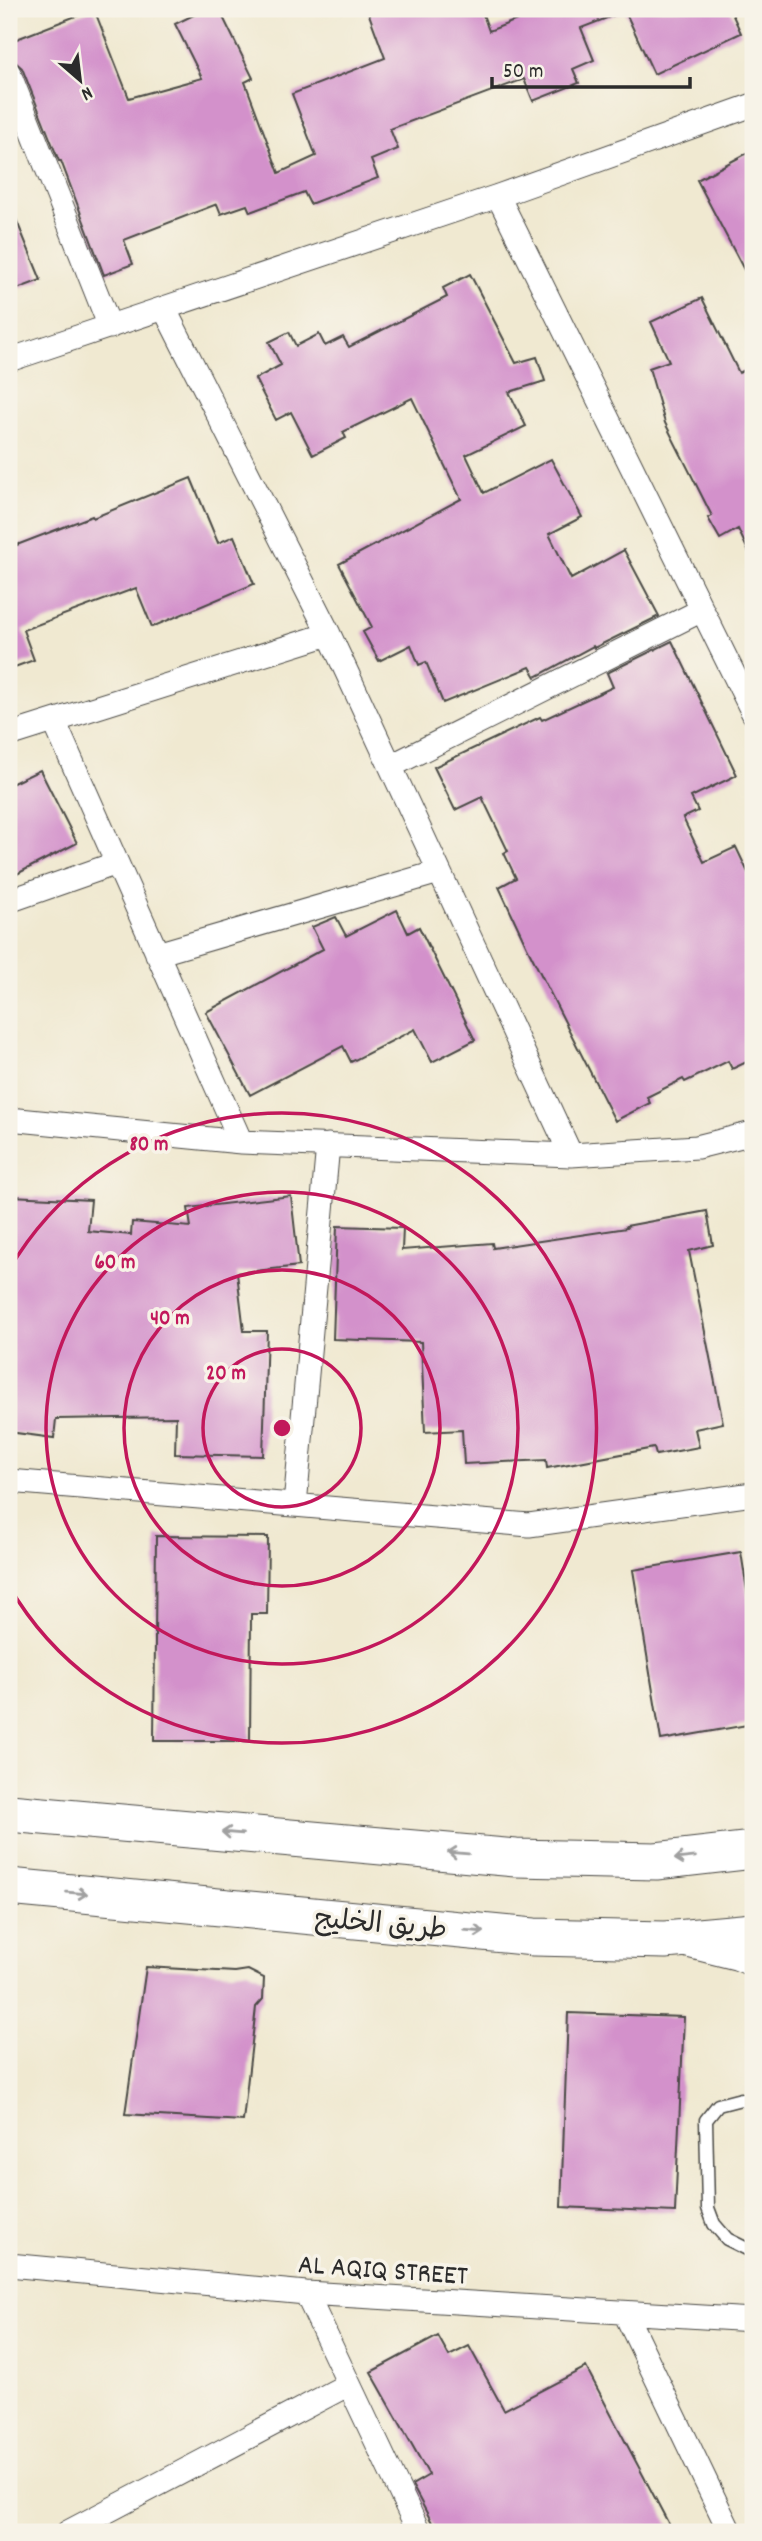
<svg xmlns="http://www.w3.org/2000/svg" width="762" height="2541" font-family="Dekko,'Playpen Sans Arabic',sans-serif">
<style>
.building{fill:#d391cb}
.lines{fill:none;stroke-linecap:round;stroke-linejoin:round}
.lane-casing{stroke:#494844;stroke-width:15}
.street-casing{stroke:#494844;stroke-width:25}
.primary-casing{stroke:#494844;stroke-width:39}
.lane{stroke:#fff;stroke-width:12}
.street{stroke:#fff;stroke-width:23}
.primary{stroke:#fff;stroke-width:37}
.oneway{stroke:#a0a0a0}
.ring{fill:none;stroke:#c2185b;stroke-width:3.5}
.labels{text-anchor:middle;stroke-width:7;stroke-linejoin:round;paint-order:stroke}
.street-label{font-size:28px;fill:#2b2b2b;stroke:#f7f3e8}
.centre{fill:#c2185b;stroke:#f7f3e8;stroke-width:3.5}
.ring-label{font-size:21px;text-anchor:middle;font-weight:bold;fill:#c2185b;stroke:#f7f3e8;stroke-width:7;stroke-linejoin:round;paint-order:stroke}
</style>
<rect width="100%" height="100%" fill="#f7f3e8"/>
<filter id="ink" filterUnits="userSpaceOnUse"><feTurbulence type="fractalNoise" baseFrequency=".0143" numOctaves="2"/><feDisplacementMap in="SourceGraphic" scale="14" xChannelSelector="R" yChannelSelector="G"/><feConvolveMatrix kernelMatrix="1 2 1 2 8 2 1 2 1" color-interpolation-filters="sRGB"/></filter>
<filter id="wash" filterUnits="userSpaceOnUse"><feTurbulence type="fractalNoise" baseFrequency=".00686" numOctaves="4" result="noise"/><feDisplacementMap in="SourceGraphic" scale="28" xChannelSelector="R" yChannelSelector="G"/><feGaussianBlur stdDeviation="1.57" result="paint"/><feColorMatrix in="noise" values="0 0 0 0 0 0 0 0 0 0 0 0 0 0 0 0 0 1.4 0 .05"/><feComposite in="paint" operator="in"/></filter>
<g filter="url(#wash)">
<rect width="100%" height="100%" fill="#f0e9d1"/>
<g id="blocks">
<path class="building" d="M94,9L129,98L202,78L175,24L206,9H219L253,78L245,82L279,173L316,156L292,94L385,58L367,9H481L489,31L545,9H730L741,33L654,74L625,11L581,28L594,60L573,69L579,83L533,101L524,79L390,129L398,149L371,160L378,178L310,204L304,192L250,212L247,205L221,214L217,204L124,240L133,264L104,275L61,161H59L22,68L12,59L9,51V42Z
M753,150V287L697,180Z
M9,202L41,280L9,292Z
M470,274L516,363L537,357L545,381L509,392L526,426L466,455L484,493L551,459L582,517L549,534L571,579L624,550L659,616L594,648L593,646L536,677L530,667L443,703L426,662L419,665L411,645L379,661L363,632L372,627L339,564L461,499L412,398L343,432L346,438L313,455L291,412L276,420L255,379L281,365L269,342L289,332L296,346L319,334L325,346L343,337L349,347L447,297L443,288Z
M702,298L739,373L753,366V561L738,529L720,539L708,518L712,516L665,423L649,368L669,361L651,322Z
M191,478L218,543L234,536L254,584L152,627L136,588L23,630L34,660L9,669V548L92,516L93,518Z
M672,641L737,775L691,797L698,811L683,818L704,862L736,847L753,883V1059L732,1069L728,1061L685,1082L683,1079L647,1097L650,1103L615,1121L527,947L499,887L516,878L504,853L508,851L482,797L455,810L434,767L540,717L542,720L613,687L607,673Z
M40,770L77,843L9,878V785Z
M397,910L408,933L419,927L475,1040L432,1062L415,1029L351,1062L343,1046L250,1095L206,1012L323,949L312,927L336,917L346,936Z
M11,1196L91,1200L88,1231L131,1235L132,1222L191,1227L188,1208L291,1196L299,1266L237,1273L244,1331H267L263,1456L175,1454L176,1417L56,1419L54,1438L9,1432V1234Z
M707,1211L713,1245L689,1251L723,1423L695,1429L699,1447L656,1455L654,1448L547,1468L546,1460L464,1464L462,1430L425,1432L421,1342L333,1339L337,1226L403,1228L402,1250L492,1243L493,1248L627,1228L626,1226Z
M156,1536L268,1537L267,1614H251L250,1741H154Z
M741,1552L753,1628V1724L661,1740L633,1570Z
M146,1967L235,1972L248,1970L264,1978L263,1999L256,2007L243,2121L125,2114Z
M568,2013L684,2017L675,2212L561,2207Z
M438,2336L449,2356L469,2346L504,2410L586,2367L673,2532H437L412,2485L429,2475L371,2372Z"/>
</g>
</g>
<g filter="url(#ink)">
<use href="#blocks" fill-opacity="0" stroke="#494844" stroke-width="2"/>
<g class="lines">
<g class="lane-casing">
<path id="lane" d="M753,2103L741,2099L718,2105L706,2120L708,2208L714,2224L727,2239L753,2252"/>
</g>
<g class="street-casing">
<path id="street" d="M9,73L110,327
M498,196L753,713
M164,308L329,634L571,1155
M9,360L498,196L753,105
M54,721L241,1142
M9,735L329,634
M391,766L702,610
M9,901L117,863
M157,954L439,872
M9,1119L241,1142L571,1155L697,1147L753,1133
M9,1481L529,1525L753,1494
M295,1505L328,1145
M688,1946L736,1958L753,1965
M9,2265L306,2293L753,2320
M306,2293L419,2532
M625,2313L730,2532
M68,2532L349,2384"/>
</g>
<g class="primary-casing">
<path id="primary" d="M9,1813L516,1858L656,1861L753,1850
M9,1887L534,1937L665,1940L753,1932"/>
</g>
<use href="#lane" class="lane"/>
<use href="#street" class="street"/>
<use href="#primary" class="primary"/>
</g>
<defs><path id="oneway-shaft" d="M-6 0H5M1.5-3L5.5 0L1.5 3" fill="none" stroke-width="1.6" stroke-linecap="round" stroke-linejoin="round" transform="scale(1.75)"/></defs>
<g class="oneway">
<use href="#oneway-shaft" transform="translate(232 1833) rotate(-175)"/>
<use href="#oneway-shaft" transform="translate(458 1853) rotate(-175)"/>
<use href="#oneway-shaft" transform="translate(685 1858) rotate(174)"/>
<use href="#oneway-shaft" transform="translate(77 1893) rotate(5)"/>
<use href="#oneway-shaft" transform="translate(474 1931) rotate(5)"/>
</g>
</g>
<g class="ring">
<circle cx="282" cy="1428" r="79"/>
<circle cx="282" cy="1428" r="158"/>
<circle cx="282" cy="1428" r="236"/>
<path d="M9 1270A315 315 0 1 1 9 1586"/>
</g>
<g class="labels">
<g class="street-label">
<text transform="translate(381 1922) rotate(5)" y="10">طريق الخليج</text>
<text transform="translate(383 2268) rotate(4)" y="10">AL AQIQ STREET</text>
</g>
</g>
<circle cx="282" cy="1428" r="10" class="centre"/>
<g class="ring-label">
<text x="149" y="1150">80 m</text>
<text x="115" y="1268">60 m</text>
<text x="170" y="1324">40 m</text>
<text x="226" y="1379">20 m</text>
</g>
<rect width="762" height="2541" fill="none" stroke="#f7f3e8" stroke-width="35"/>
<g transform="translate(80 80) rotate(152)" stroke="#f7f3e8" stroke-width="5" paint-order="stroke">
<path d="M0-5L12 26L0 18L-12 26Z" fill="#2b2b2b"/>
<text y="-10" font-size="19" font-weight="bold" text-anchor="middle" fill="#2b2b2b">N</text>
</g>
<path d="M492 77v10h198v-10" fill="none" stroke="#2b2b2b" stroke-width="3.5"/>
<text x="503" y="77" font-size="21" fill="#2b2b2b" stroke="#f7f3e8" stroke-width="5" paint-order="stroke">50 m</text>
</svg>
